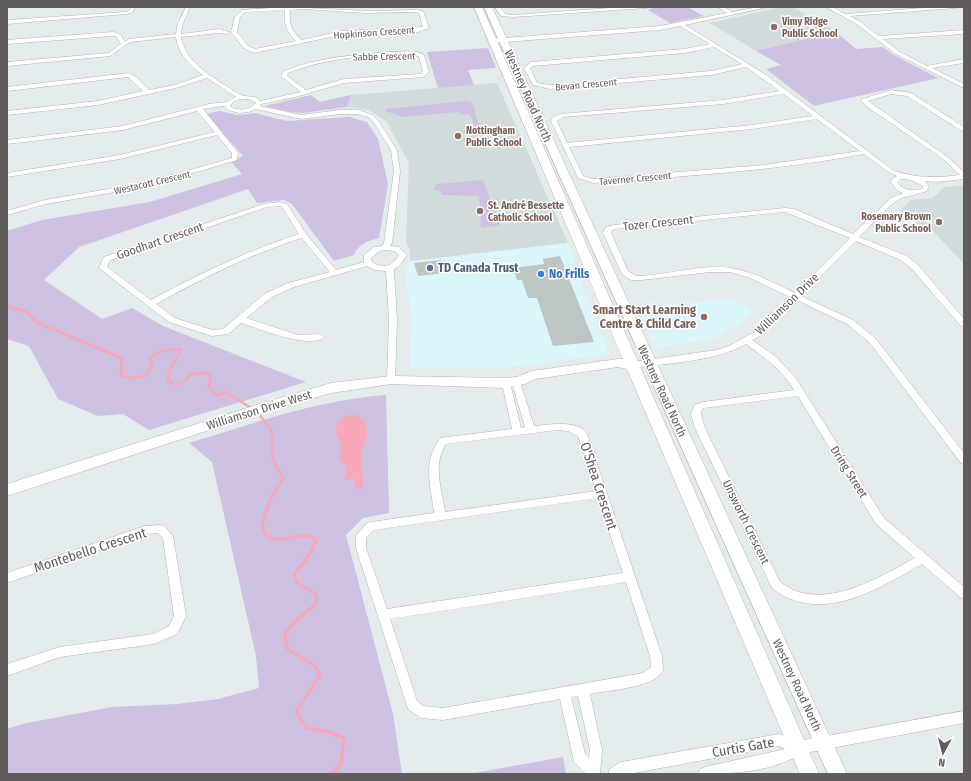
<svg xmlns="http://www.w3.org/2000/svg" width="971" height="781" font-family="'Fira Sans Condensed',sans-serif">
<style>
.commercial{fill:#daf6fb}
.education{fill:#d1dbdc}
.green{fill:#cec1e2}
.water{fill:#f8a8b8}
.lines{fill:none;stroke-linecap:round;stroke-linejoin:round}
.stream-far1{stroke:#f8a8b8;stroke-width:2.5}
.stream{stroke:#f8a8b8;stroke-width:3}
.building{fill:#bec5c5}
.street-casing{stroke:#b7b1b1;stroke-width:1}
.secondary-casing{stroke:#b9b2b3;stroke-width:1}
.street{fill:#fff;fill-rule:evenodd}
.secondary{fill:#fff;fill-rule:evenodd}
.education-dot{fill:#8d6e63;stroke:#fff;stroke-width:1.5}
.service-dot{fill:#5c6f8a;stroke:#fff;stroke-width:1.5}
.shop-dot{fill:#3f7fe0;stroke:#fff;stroke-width:1.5}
.labels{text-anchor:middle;stroke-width:3;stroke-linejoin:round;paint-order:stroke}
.far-education-label{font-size:10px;font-weight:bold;fill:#785e54;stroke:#fff;text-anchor:start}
.far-street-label{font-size:10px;fill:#625b5c;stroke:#fff}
.street-label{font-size:12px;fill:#625b5c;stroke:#fff}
.service-label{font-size:12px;font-weight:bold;fill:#4e5e75;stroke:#fff;text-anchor:start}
.shop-label{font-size:12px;font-weight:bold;fill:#366cbe;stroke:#fff;text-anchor:start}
.education-label{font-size:12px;font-weight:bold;fill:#785e54;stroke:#fff;text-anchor:end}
.near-street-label{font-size:14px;fill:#625b5c;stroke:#fff}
</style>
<rect width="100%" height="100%" fill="#e3ebed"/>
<path class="commercial" d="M568,243L585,294L609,354L494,369L410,367L412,313L405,279L410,261Z
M730,299L756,313L717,337L701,341L654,348L637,308Z"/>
<path class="education" d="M782,7H792L823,23L836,32L756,51L710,23Z
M497,83L568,243L410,261V250L406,243L409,163L386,121L369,110L347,107L351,95Z
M964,185V264L930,228L896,216L910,200L933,198L944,187Z"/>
<path class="green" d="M655,7H687L704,16L670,23L648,10Z
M836,32L856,49L883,47L894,55L938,78L814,106L766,69L781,65L756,51Z
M488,48L496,68L468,70L474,85L438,88L427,52Z
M311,95L320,102L351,95L347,107L303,113L290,112L265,106Z
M466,101L473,103L477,121L486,134L467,138L464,130L475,128L470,114L460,115L459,112L401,117L396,114L387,112L386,109Z
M220,111L237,115L255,113L287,121L349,117L367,122L378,139L388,184L379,238C368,241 358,244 354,255L334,261L292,204L284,200L257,203L248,189L79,247L44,280L102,319L132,308L163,326L306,382L149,430L123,414L98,416L58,399L29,346L7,339V231L42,220L150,202L242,174L231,162L243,156L208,116L209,113Z
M483,180L500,225L481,228L479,196L442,195L441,191L433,190L437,184Z
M386,395L389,513L363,518L346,535L393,714L402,774H7V729L22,724L112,707L177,704L218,699L259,688L256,656L212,462L189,443C254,423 318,400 386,395Z
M563,757L566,774H469Z"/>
<path class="water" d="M355,414L364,420L368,433L361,451L363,487L357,490L353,478L345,480L347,467L339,460L341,445L336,434L337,422L343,417Z"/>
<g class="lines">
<path class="stream-far1" d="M7,306L27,312L38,323L122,358L121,375L130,378L146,376L152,365L150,358L160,351L181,349L168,374V381L176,385L186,380L189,375L205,372L211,377L209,387L216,396L226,392L251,408
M257,412L271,429L273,460L283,478L272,496L268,507"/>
<path class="stream" d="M268,506L262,525L266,536C289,548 295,527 316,540L310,554L294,575L297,583L316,594V604L297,619L285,634L287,649L314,665L320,675L296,711L306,728L329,732L344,738L341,764L332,774"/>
</g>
<path class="building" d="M560,256L583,314L594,342L553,346L537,298H528L522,280H517L513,268L544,264L543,259Z
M441,260L445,273L418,276L414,263Z"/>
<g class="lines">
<g class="street-casing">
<path id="street" d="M131,7H135L133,12L126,14L7,24V20L126,12L129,11Z
M186,7H190L183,23L181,34L220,29L229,32L226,34L220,33L181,37C185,61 209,75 228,87C232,89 236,93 241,95C248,98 255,94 260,101L301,92L281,76L284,71C319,57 354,55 390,52C401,52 415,49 424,55L429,72L423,77L344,83L295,97L261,104L260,106L301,115L340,110H358L372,115L377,119L397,150L400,171L392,243L390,246L399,247L407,255L399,266L394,269L397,320L395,380L394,382L391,383L387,380L389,320L386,271L375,270L367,266L294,287L272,297L246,318L298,335L320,334L324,337C312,350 257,328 241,323L228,334L212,336L169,322L99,268L104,257L264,204L279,202L287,204L306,234L336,270L364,262V255L374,247L382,246L384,243L394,171L391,150L373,121L368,117L357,114H340L301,119L256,109L249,112L239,113L228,110L224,106L203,109L238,153L237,160L149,186L46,204L7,215V211L45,200L148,182L232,158V153L217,135L120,159L7,177V173L120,155L215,132L197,111L123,130L7,144V140L123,126L209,104L226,102L236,97L207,78L176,88L98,105L7,115V111L98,101L143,91L128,77L7,91V87L129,73L136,77L149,90L175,85L203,75C190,66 178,54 176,37L130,42L110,56L7,66V62L109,53L121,44L116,36H113L7,44V40L113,32L120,34L125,42L129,39L176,34L178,23ZM410,55L419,56L423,72L420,74L344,79L306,90L287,76L288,73C326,58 370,54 410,55ZM239,99C245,99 252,98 256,103C249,110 238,112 230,106L233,102ZM279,206L282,207L299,234C247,251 199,274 151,300L107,267L110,260L124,256L267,207ZM302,238L330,272L288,283L266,293L223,329L212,330L175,318L156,304C203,278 250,254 302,238ZM385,250L394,251L399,255C393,267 382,269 372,262L371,258L379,251Z
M286,7L366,11L415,10L423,11L429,28L418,32L341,35L254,53L244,48L231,32L235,17L242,10ZM303,9L366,13L415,12L419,13L423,27L341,31L302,40C291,31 289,24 290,10ZM285,10C284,24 286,32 296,41L255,49L248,46L237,32L240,17L245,12Z
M495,7H500L505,14L513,15L624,7H648L646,8L513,17L501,16Z
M718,7H724L732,12L759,7H768L685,25L766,75L894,171C917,178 936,178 960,175L942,158L866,106L861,100L862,99L891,90L911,93L964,127V132L962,131L907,96L891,94L868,101L946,156L964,172V179L936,182L925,181L929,186L927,191C917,195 907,195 898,200C889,204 868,229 859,237L907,256L918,265L964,319V327L961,326L912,269L901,260L856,241L801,296L853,320L876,339L964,453V464L961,463L870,343L847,324L797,300L762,335L752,340L776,357L795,377L884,518L964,587V599L960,597L922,564C885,585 835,617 791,599C784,597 778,592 772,588L695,428L691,414L695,405L703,402L794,390C782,370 764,357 746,344C714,362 668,363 632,368L628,365L632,362L717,350L729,346L756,331L790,297L750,278L730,272H710L642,280H631L622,274L603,233L606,227L614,225L785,208L794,209L853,234L891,198L903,193L897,190L891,182L893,178L897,176L890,173L864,154C775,171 684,176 594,183L578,178L551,121L552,118L560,114L723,100L780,91L746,67L711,75L550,89L533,85L524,68L531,62L684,49L710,44L680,26L660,30L492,43L489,41L492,39L660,26L727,13ZM714,47L742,64L711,71L550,85L537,83L530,68L533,66L684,53ZM784,94L813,116L752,125L567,143L557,121L563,117L723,104ZM817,119L860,151L764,165L594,179L583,176L569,147L752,129ZM901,179L912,180L923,186L922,189C912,192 903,190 897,182ZM785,212L850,238L795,293C774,283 754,272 731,268C704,263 665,276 636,276L628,271L611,233L612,230L615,229ZM798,396L876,524L915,558C882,576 835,605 796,591C790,589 785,585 780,582L705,428L701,414L702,409L704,408Z
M826,7H832L845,14L936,7H958L956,8L850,16L859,21L879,36L964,30V34L883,39L900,52L927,66L964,59V63L932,68L964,84V88L896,54L855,23Z
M516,379L520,382L534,426C549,425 577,419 587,434L662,656C662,661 664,668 662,672C652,688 608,690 590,694L602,750L600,774H586L574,762L573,757L560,699L443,720L421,718L408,709L356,548V536L367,523L371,522L434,513C431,485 422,464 440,438L512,429L502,383L503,381H509L510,383L521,428L525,427L512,382ZM557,430L568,431L578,436L596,491L445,512C442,489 432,465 446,444ZM598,498L623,573L387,609L366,548V538L374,530ZM626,582L650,656L651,667L643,673L443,708L423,706L417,701L390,619ZM578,696L590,750L589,758L585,754L571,697Z
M160,525L164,526L173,536L186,616L177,634L154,644L60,657L7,676V664L60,647L153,634L169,626L174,616L163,538L158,533L145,534L7,583V573L145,526Z
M964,711V723L800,754C773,772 730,774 698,774L700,769L705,767L785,749L779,746L629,774H608L610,769L621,762L779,734L799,741Z"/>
</g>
<g class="secondary-casing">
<path id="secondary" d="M474,7H482L819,774H800L627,369L618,367L535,379L525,384L506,388L391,384L331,393L274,409L7,496V484L266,402L331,383L391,376L506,378L517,377L532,371L618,359H623Z
M484,7H492L847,774H828Z"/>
</g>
<use href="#street" class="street"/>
<use href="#secondary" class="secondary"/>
</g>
<g class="education-dot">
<circle cx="774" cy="27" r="4"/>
<circle cx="458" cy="136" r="4"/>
<circle cx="480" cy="211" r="4"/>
<circle cx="939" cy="222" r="4"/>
<circle cx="704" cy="317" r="4"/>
</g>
<circle class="service-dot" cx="430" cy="268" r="4"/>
<circle class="shop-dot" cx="541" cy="274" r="4"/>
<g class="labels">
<g class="far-education-label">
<text x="782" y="25">Vimy Ridge<tspan x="782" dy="12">Public School</tspan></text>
<text x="466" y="134">Nottingham<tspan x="466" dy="12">Public School</tspan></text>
<text x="488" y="209">St. André Bessette<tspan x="488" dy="12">Catholic School</tspan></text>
<text x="931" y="220" text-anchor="end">Rosemary Brown<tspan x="931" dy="12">Public School</tspan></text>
</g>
<g class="far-street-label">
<text transform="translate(374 32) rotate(-4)" y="4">Hopkinson Crescent</text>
<text transform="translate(384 56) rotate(-1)" y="4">Sabbe Crescent</text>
<text transform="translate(586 84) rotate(-5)" y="4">Bevan Crescent</text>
<text transform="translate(635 178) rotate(-5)" y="4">Taverner Crescent</text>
<text transform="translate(152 182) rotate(-13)" y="4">Westacott Crescent</text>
</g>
<g class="street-label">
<text transform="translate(528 96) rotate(66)" y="4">Westney Road North</text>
<text transform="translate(658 223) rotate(-6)" y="4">Tozer Crescent</text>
<text transform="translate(160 241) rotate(-19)" y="4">Goodhart Crescent</text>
<text transform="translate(787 304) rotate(-44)" y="4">Williamson Drive</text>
<text transform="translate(662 391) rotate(65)" y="4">Westney Road North</text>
<text transform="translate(259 410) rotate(-17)" y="4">Williamson Drive West</text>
<text transform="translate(849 472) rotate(58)" y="4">Dring Street</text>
<text transform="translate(746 522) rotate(64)" y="4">Unsworth Crescent</text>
<text transform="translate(797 685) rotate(65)" y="4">Westney Road North</text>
</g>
<g class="service-label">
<text x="438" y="272">TD Canada Trust</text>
</g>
<g class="shop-label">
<text x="549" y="278">No Frills</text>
</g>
<g class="education-label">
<text x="696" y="314">Smart Start Learning<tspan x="696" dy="14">Centre &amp; Child Care</tspan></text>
</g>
<g class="near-street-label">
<text transform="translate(599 486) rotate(72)" y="5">O'Shea Crescent</text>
<text transform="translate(90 550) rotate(-18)" y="5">Montebello Crescent</text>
<text transform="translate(743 747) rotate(-10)" y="5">Curtis Gate</text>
</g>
</g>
<rect width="971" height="781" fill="none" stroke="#625b5c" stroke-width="16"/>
<g transform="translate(943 753) rotate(187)" stroke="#ffffff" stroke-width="3" paint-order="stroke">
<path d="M0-3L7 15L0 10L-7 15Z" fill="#625b5c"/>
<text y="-6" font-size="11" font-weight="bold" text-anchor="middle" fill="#625b5c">N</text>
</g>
</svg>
